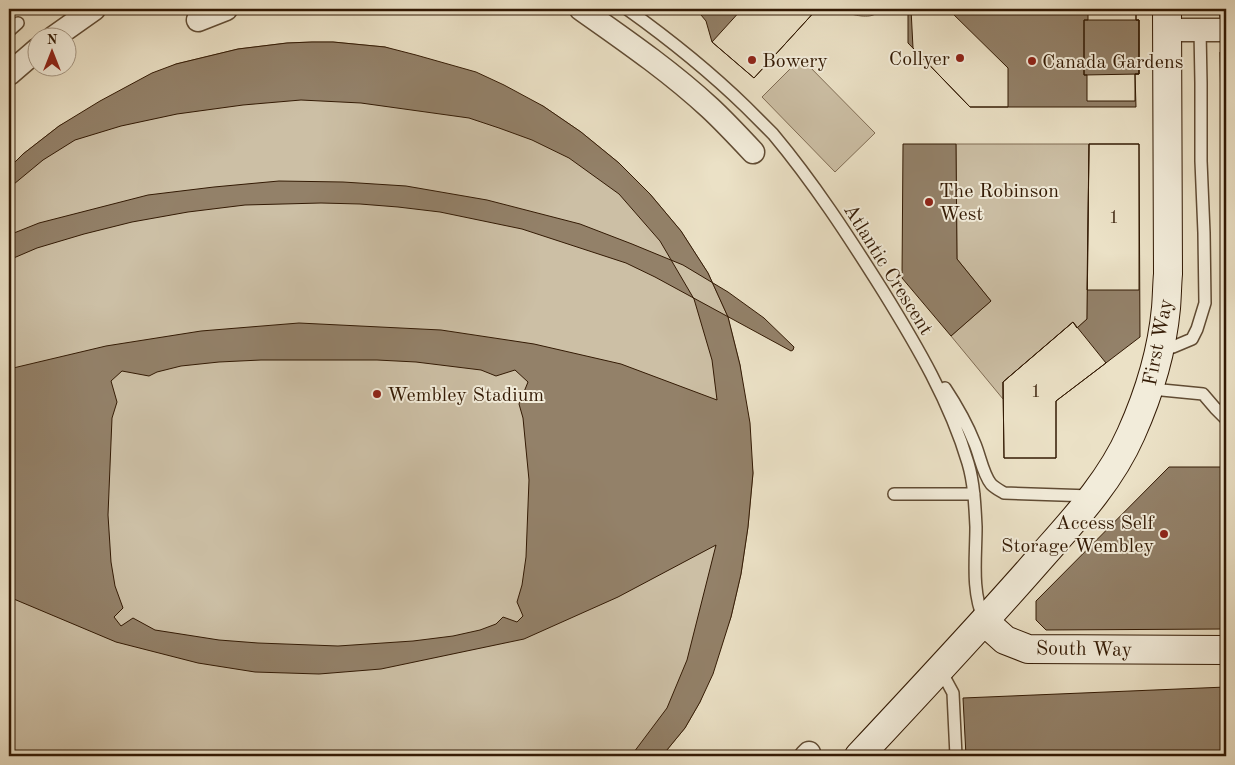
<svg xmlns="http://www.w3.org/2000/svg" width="1235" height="765" font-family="'Old Standard TT',serif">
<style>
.green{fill:#ccbfa5;stroke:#806c54}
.building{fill:#938169;stroke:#331a04;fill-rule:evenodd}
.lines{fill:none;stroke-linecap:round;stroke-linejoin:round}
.lane-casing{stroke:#614c34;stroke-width:14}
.street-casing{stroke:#614c34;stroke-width:25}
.secondary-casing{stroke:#331a04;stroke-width:30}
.lane{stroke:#f2ecda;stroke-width:11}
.street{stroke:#f2ecda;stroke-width:22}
.secondary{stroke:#f2ecda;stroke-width:28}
.poi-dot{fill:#8f2418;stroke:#f2ecda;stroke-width:2}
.labels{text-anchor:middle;stroke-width:4;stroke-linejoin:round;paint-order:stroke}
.number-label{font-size:18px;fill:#4b341d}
.poi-label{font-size:20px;fill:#331a04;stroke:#f2ecda;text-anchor:start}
.street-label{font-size:20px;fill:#331a04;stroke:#f2ecda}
</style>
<rect width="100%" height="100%" fill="#ebe1c6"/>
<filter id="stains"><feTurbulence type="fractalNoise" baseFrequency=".004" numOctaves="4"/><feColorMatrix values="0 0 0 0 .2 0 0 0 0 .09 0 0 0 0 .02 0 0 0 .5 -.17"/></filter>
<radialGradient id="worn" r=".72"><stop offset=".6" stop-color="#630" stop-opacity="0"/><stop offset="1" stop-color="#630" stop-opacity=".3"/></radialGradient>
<path class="green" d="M845,9H881C873,20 859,16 847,13Z
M312,42H333L385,47L543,106L581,132L619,163L650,194L681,231L708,273L728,317L740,365L753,473L748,527L741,574L731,617L700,702L685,728L662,756H9V168L23,154L59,126L176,64L238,49L287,43Z
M801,58L875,133L835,172L762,97Z
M956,144H1089L1087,319L1077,328L1073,322L1003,382V399L951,336L991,301L957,259Z"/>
<path class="building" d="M696,9H817L754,78L712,42L706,21Z
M742,9H817L754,78L712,42Z
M908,9H948L1008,68V107H970L908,43Z
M911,9H1136V20H1139V74H1135L1136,107H970L913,48Z
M1088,9H1136V20H1139V74H1135V101H1087V75H1084V20H1088Z
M1219,9H1226V18H1220Z
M1084,20H1139V74L1084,75Z
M312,42H333L385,47L416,55L476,72L504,85L543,106L581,132L619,163L650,194L681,231L708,273L728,317L740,365L750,423L753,473L748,527L741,574L731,617L713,674L700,702L685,728L662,756H9V168L23,154L59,126L100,101L152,73L176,64L238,49L287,43ZM261,360H377L416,362L481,370L496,376L515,370L528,382L519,404L523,418L529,480L526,557L522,585L517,602L523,616L517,622L503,617L496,624L480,630L453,636L413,641L338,646L258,643L219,640L155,630L133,618L121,626L114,617L123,608L115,586L111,562L108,515L111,442L112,418L117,402L111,381L122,371L149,376L157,372L181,366L219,362Z
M1220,52H1226V368H1225Z
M301,100L361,103L469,118L499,128L532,140L569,158L619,194L660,241L694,299L712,360L717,400L621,364L534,344L441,330L299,323L201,331L106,346L9,369V190L14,184L43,160L75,140L121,126L177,114L243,105Z
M903,144H956L957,259L991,301L951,336L902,278Z
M1089,144H1139L1140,337L1056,401V458H1004L1003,382L1073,322L1077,328L1087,319Z
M1089,144H1139V290H1087Z
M279,181L343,182L406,186L487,200L580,224L632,244L683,265L728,292L764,318L794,347L793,350L791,351L655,277L626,263L522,229L440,212L398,207L360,204L321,203L245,205L188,212L132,222L84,234L37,248L9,260V235L39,223L148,195L214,187Z
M1073,322L1106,363L1056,401V458H1004L1003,382Z
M1169,467H1226V629L1046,630L1036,620V601Z
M716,545L687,660L667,708L631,756H9V597L116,642L198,663L255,672L319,674L381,669L524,639L618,597Z
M1226,687V756H966L963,698Z"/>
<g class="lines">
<g class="lane-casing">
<path id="lane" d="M627,9C669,39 709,71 746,107C755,116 764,125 773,134C814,183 849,237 883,291C917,346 950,402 968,463C974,483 975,506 976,527C976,558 971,590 984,620
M9,31L18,23
M1160,345L1173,347L1192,339L1197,329L1205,303L1204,233L1201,161V83L1200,30
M1149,387L1162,390L1203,394L1215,408L1226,419
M945,388C957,406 967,424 975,444C980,456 983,474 991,484C995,488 999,490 1004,493L1091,496
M894,494H974
M940,669L953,693L956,756"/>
</g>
<g class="street-casing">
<path id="street" d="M581,9C625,40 670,71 710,108C725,122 739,137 753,152
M198,20L226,9
M1167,30H1226
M53,38L94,9
M9,74L38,49
M806,756L809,753"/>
</g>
<g class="secondary-casing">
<path id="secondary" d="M985,622L1005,640L1028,649L1226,650
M859,756C918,693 978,629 1035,564C1070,524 1109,484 1131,434C1149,394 1162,351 1166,308C1167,296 1167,285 1168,274L1167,9"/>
</g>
<use href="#lane" class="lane"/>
<use href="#street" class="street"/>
<use href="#secondary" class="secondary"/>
</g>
<g class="poi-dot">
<circle cx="960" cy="58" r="5"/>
<circle cx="752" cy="60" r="5"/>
<circle cx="1032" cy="61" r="5"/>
<circle cx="929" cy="202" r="5"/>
<circle cx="377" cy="394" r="5"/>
<circle cx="1164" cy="534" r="5"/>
</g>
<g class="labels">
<g class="number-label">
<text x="1114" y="223">1</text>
<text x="1036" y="397">1</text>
</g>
<g class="poi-label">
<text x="950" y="65" text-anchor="end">Collyer</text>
<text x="762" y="67">Bowery</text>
<text x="1042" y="68">Canada Gardens</text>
<text x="939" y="197">The Robinson<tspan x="939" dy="23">West</tspan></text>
<text x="387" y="401">Wembley Stadium</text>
<text x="1154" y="529" text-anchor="end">Access Self<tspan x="1154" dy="23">Storage Wembley</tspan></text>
</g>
<g class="street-label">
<text transform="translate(889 269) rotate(58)" y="7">Atlantic Crescent</text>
<text transform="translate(1157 342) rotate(-79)" y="7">First Way</text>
<text transform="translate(1084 648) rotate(1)" y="7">South Way</text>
</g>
</g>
<rect width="1235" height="765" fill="none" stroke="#ebe1c6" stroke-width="30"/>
<rect x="10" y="10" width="1215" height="745" fill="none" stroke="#331a04" stroke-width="2.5"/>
<rect x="15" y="15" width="1205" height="735" fill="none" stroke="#331a04"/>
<g transform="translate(52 52)"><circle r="24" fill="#f2ecda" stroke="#a69884"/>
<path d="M0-4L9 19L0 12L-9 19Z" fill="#8f2418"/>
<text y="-8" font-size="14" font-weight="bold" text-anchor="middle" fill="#331a04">N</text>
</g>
<rect width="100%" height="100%" filter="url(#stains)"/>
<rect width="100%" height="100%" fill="url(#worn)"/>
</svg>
